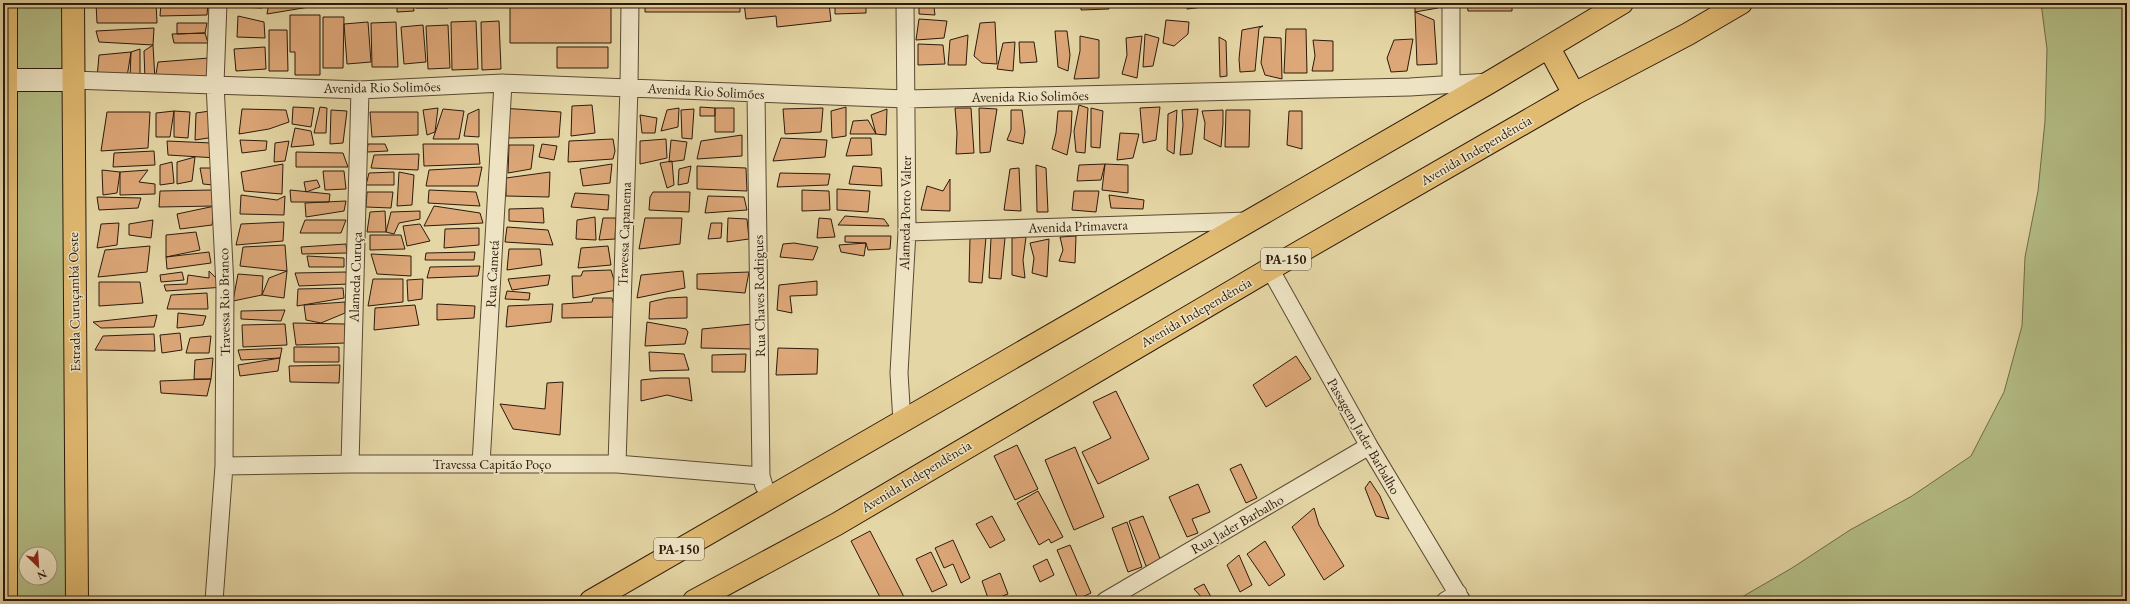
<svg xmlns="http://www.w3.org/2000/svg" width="2130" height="604" font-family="'EB Garamond',serif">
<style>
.green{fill:#b4be86;stroke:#706c48;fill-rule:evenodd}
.building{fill:#dda778;stroke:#2c1a0b}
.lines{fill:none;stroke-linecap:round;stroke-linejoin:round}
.street-casing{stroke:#5a4932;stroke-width:19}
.secondary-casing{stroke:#2c1a0b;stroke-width:24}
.primary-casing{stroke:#2c1a0b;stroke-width:24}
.street{stroke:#eee4c4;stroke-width:17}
.secondary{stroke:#eee4c4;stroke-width:22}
.primary{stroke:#e2bb72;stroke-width:22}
.labels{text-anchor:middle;stroke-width:3;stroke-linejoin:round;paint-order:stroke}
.shield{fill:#eee4c4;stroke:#665742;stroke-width:1}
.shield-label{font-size:13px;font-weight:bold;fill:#2c1a0b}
.street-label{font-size:14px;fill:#2c1a0b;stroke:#eee4c4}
</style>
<rect width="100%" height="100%" fill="#e5d6a5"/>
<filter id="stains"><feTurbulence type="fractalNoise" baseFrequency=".005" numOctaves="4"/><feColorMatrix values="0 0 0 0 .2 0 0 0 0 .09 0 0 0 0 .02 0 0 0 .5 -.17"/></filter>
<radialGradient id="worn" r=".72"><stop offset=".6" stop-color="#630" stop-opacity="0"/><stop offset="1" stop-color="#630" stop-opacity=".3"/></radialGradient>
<path class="green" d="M6,3H73L75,601H12ZM26,554H50V578H26Z
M2041,3H2127V601H1735L1792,568L1850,530L1912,496L1971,456L2004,392L2022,326L2025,257L2038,191L2045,121L2047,49Z"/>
<path class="building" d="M96,3H156L157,23H97Z
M161,3H208L207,15L160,16Z
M241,3H262V8L240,7Z
M269,3H316L315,6L267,14Z
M397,3H413L414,11L397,12Z
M416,3H448V8H416Z
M508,3H611L508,4Z
M645,3H740V12H645Z
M744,3H829L831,21L777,27L776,16L746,19Z
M835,3H866V13L835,14Z
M919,3H929V7H934L935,15L919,14Z
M1081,3H1108L1109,9L1081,10Z
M1136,3H1153L1135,6Z
M1188,3H1203V7L1187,9Z
M1238,3H1257L1256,6L1238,4Z
M1415,3H1439L1438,8L1415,12Z
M1467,3H1512V11H1468Z
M510,6H611V43H510Z
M1415,12L1434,20L1437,64L1417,65Z
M290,15H320V75H295V52H290Z
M238,16L264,22L265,38L237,37Z
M323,17H344L343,68H323Z
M919,19L947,21L944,38L916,40Z
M1166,20L1189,22L1188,34L1174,46L1163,43Z
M476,21L478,69L452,70L451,22Z
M499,21L501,69L482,70L481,22Z
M368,22L371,62L347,64L344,24Z
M396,22L398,67H372L371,23Z
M995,22L997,64L982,63L974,56L980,23Z
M177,23H207L205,33L177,34Z
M423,25L426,62L404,64L401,27Z
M448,25L450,68L428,69L426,26Z
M1263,26L1259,28L1255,71L1240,72L1239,59L1242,30Z
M154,28L153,45L99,42L96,31Z
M1286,29H1306L1307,73H1284Z
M269,30H287L288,71H269Z
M1055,31H1067L1070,55L1068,71L1058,67Z
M205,33L208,43H174L172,34Z
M1145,34L1159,38L1153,66L1143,67Z
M968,35L966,65H948L950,40Z
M1080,36L1099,40V78L1074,79L1080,51Z
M1142,36L1137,78L1122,74L1127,55L1126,38Z
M1219,37L1226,41L1227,76L1220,77Z
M1264,37L1281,38L1282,79L1265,75L1261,63Z
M1413,39L1407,71L1391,72L1387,58L1394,40Z
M1313,40L1333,41V71H1312L1315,56Z
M1015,42L1013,71L997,69L1003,43Z
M1019,42H1034L1037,62L1020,63Z
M918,44L943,45L945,64L918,65Z
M153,45L155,80L145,81L144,51Z
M265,47L266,69L236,71L234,49Z
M557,47H608V68H557Z
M140,49V81L130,78L131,52Z
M131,52L127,77L97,78L99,55Z
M209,58L211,76L155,80L158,62Z
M592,105L595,133L571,136L572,106Z
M1079,105L1088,108L1085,153L1076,152L1074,131Z
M293,107L314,108L311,127L292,124Z
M320,107L327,108L326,133H314Z
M700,107L715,108V116H700Z
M846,107V136L832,138L831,111Z
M1160,107L1156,140L1143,143L1140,108Z
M438,108L435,132L427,135L423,110Z
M501,108L561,112L559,137L509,138Z
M679,108L678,127L661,131L667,110Z
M715,108H734V132H715Z
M823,108L821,132L785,134L783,109Z
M955,108H971L974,153L956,154L957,133Z
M979,108L997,109L990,152L980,153Z
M1091,108L1103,111L1100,148L1091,147Z
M242,109L286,110L289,122L269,129L239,134Z
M443,109L464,111L459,139H433Z
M479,109V137L464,136L468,114Z
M694,109L692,139L682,138L681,110Z
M887,109L886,135L876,134L871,115Z
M1198,109L1192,154L1180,155L1183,125L1182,110Z
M331,110L347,111L343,143L330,144Z
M1011,110H1022L1025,132L1023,144L1007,140L1011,130Z
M1177,110L1174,154L1167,150L1168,114Z
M1223,110V124L1221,147L1204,139L1205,123L1202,111Z
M1226,110H1250L1249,147H1225Z
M174,111L170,137H156V113Z
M174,111L190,112L188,138L174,137Z
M210,111L215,137L195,140L196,113Z
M1058,111H1072L1071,132L1067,155L1052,149L1056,133Z
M1289,111H1302V149L1287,145Z
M107,112H150L148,148L101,151Z
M370,112H418V135L372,137Z
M640,115L657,118L655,133H642Z
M868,120L876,134H850L853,121Z
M295,128L311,131L314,145L291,147Z
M1120,133L1139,134L1133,158L1117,160Z
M742,135V156L697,159L701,141Z
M781,138L827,140L825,157L773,161Z
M851,138H871L872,155L846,156Z
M613,139L615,151L613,159L568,162L569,141Z
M666,139L667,158L640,164V141Z
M240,140L267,141L266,150L242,153Z
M671,140L687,142L684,160L669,162Z
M167,141L212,143L217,158L168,155Z
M289,141L285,161L274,162L275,143Z
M368,144H385L388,151L367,152Z
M423,144H478L480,164L424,166Z
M542,144L557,146L554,160L539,157Z
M509,145H534L531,169L508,173Z
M154,151L155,165L113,167L114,153Z
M296,152L343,153L348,167H296Z
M419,154L418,170L371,168L374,155Z
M195,157L192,181L177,184V162Z
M672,161L674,185L667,188L660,163Z
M172,162L174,183L160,185V165Z
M283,164L282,194L244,191L241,172Z
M612,164L610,183L583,186L580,169Z
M1105,164L1101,180L1077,181L1079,165Z
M1105,164L1128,165V193L1102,190Z
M1036,165L1046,168L1048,212H1037Z
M691,166L688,183L678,185L679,169Z
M697,166L746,168L747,191L697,189Z
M853,166L881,168L882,186L849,184Z
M482,167L478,186H426L429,170Z
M200,168H211L213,185L203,184Z
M1019,168L1021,211L1004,210L1010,169Z
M102,170L120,172L117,193L103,195Z
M148,170L139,182L155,184V194L120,195V172Z
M323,171H344L346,189L325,190Z
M394,172V185H366L369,173Z
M399,172L414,175L412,205L397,206Z
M550,172L549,197L506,196V178Z
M780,173L830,174L828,185L777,187Z
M950,179V211L921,210L927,186L943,191Z
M317,180L320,187L306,192L304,182Z
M837,189L870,191L868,212L837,210Z
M212,190L215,206L159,207L160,191Z
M290,190L330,194L329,202H291Z
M429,190L476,192L480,206L428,203Z
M802,190L829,191L830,210L802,211Z
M1074,191H1099L1096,212L1072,210Z
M367,192H393L391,208L366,207Z
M653,192H690L689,212L649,210L650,197Z
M575,193L609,195L608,210L571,207Z
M241,195L277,200L285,196L284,215L240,214Z
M1109,195L1144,200L1143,209L1111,208Z
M708,196L744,197L747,210L705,213Z
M97,197L141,198L138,208L99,210Z
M346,201L344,211L306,217L305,203Z
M215,206L212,225L180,229L177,214Z
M434,206L480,213L483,223L424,226Z
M543,208L544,223L509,221V209Z
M385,211L386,232H367L370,212Z
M420,211V219L399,223L394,234L386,232L391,212Z
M845,216L884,219L889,226L838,225Z
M595,217L596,240L576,239L577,220Z
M603,218H616L615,239L599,240Z
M645,218H682L680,244L639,249Z
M728,218L747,219L749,239L727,242Z
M819,218L831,219L835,237L817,238Z
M153,220L151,238L129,235V224Z
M305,220H346L341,233H300Z
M284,222L283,241L236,245L241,224Z
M119,223L117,245L97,248L101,224Z
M711,223H722L721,238L708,239Z
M420,224L430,241L407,246L403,226Z
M507,227L548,230L553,245L505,242Z
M479,228V245L444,248L445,229Z
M196,232L200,250L166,257V235Z
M370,235H401L405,249L370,250Z
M845,236H891L890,249L868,250L866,243L845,242Z
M1076,236L1075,263L1059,261L1063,250L1060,237Z
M970,237H986L982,283L969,282Z
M1026,237L1023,260L1025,278L1012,275V238Z
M991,238H1005L1001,279L989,278Z
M1049,239L1047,277L1032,273L1034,258L1030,243Z
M794,243L818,247L813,260L780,257L783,244Z
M866,243L864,256L841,252L839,245Z
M346,244L347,253L302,254L301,247Z
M285,245L287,271L240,266L243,247Z
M150,246L147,272L98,277L105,250Z
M608,246L611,265L578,268L581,248Z
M509,249H540L542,265L507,270Z
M209,252L211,263L167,269L166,257Z
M475,252L474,260H425L426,253Z
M371,254L411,256V276L377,274Z
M307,256L344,258V267H309Z
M480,266L478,276L427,278L430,267Z
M611,270L617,290L573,298L572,276H581L583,271Z
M209,271L225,287L166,291L164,285L187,284L188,275L209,278Z
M287,271L284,298L262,295L269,278Z
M683,271L685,288L637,298L641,275Z
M182,272L184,280L161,282L160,275Z
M346,272L349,284L299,286L295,273Z
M749,272L745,293L697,289V274Z
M238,274L263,276L262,295L233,301Z
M550,275L548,285L512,290L508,279Z
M373,279H403V302L368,306Z
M423,279L422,299L408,301L407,280Z
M817,281V295L790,296L792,313L777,310L779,285Z
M99,282H140L143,303L99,306Z
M343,288L344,298L297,306L298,289Z
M507,291L530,293L529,300L505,299Z
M207,293L208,309H167L171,295Z
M687,297V318L649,319L650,302L667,298Z
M593,298H612L617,317L562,318V304L592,302Z
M345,302V313L321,323L306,320L304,305Z
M437,304L475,306L474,318L437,320Z
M553,304L551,322L506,327L508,306Z
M415,305L419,325L374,330L375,308Z
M285,310L281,321L241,319V311Z
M178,313L206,316L203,325L177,328Z
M157,315L154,327L101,328L93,322Z
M647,322L686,329L688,332L685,344L645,346Z
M293,323L345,324V343L296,345Z
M285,324L287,345L243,347L242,325Z
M752,324V349L701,348L702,329Z
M180,333L182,350L162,353L160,335Z
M154,334L155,351L95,350L103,336Z
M211,336L209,353H186L190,338Z
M294,347H339V362H294Z
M282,348L280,358L241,360L238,350Z
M778,348L818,349L817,374L776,375Z
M649,352L684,354L689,370L650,371Z
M746,354L745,372H712V355Z
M1296,356L1311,379L1266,407L1253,385Z
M213,358L211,379H194L195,360Z
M280,358L278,371L240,376L238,365Z
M340,365L339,383L290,382L289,366Z
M661,378H689L692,401L667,395L641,401V380Z
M211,379L207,396L161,393L160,381Z
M563,382L560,435L513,429L500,404L545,409L547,383Z
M1116,391L1149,459L1098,484L1082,452L1111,438L1093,402Z
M1017,445L1038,489L1015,500L994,456Z
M1075,447L1104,517L1074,530L1045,460Z
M1241,464L1257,498L1246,503L1230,469Z
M1370,481L1380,496L1389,519L1376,516L1365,488Z
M1198,484L1210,512L1192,519L1198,533L1187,537L1169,497Z
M1038,491L1063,537L1051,543L1049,539L1039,545L1017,503Z
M1314,508L1319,525L1344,566L1324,580L1292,527Z
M992,516L1005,540L990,548L976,524Z
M1143,516L1161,561L1146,566L1129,521Z
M1127,522L1142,567L1128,572L1112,528Z
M870,531L900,589L906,601H882L851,541Z
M953,540L970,578L961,583L953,564L944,568L935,548Z
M1265,541L1285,575L1269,586L1247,554Z
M1070,545L1091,593L1078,599L1057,550Z
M931,552L947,585L932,592L916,559Z
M1239,555L1252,585L1240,592L1227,565Z
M1047,559L1054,575L1040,582L1033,566Z
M1000,573L1008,594L989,601L982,581Z
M1204,584L1211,597L1213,601H1205L1194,589Z"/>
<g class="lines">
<g class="street-casing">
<path id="street" d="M1451,3V83
M72,80L360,90L503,83L906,99L1410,87L1489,82
M756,94L761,476L764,486
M907,232L1249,221
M1270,269L1369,446L1462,601
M902,422L899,373L907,232L905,3
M350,464L360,90
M481,464L503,83
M617,464L629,87L630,3
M224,466L350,464H617L761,476
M214,601L224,466L225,287L215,84L218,3
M1105,601L1369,446
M1445,601L1458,593"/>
</g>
<g class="secondary-casing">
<path id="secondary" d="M3,80H72"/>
</g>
<g class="primary-casing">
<path id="primary" d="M6,3V601
M73,3L77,601
M1549,48L1574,94
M591,601L1490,82L1622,3
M694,601L837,524L1270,269L1574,94L1688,34L1741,3"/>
</g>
<use href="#street" class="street"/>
<use href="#secondary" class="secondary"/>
<use href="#primary" class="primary"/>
</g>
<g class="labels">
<g class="shield">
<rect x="1261" y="248" width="50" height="22" rx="3"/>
<rect x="654" y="538" width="50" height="22" rx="3"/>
</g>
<g class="shield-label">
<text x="1286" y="264">PA-150</text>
<text x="679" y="554">PA-150</text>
</g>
<g class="street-label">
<text transform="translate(382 87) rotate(-1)" y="5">Avenida Rio Solimões</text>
<text transform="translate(706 91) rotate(3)" y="5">Avenida Rio Solimões</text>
<text transform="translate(1030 96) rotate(-1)" y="5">Avenida Rio Solimões</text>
<text transform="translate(1476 150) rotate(-30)" y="5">Avenida Independência</text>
<text transform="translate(905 213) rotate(-89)" y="5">Alameda Porto Valter</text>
<text transform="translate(1078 226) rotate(-2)" y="5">Avenida Primavera</text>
<text transform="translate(624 234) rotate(-88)" y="5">Travessa Capanema</text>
<text transform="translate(492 274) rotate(-87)" y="5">Rua Cametá</text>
<text transform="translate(355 277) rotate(-88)" y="5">Alameda Curuça</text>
<text transform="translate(759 296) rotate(-91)" y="5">Rua Chaves Rodrigues</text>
<text transform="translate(74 302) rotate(-91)" y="5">Estrada Curuçambá Oeste</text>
<text transform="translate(224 302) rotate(-91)" y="5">Travessa Rio Branco</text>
<text transform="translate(1196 312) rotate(-30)" y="5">Avenida Independência</text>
<text transform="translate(1364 436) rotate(60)" y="5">Passagem Jader Barbalho</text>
<text x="492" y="469">Travessa Capitão Poço</text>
<text transform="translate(916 476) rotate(-31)" y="5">Avenida Independência</text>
<text transform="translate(1237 524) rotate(-30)" y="5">Rua Jader Barbalho</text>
</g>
</g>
<rect width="2130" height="604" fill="none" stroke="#e5d6a5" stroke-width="16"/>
<rect x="4" y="4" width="2122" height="596" fill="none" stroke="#2c1a0b" stroke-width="2"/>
<rect x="8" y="8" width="2114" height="588" fill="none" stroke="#2c1a0b"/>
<g transform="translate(38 566) rotate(155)"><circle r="19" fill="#eee4c4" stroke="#a0937a"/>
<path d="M0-3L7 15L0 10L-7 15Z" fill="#8f2418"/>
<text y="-6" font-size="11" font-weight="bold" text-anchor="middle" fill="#2c1a0b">N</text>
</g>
<rect width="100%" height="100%" filter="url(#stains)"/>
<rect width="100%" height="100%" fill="url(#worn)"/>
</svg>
